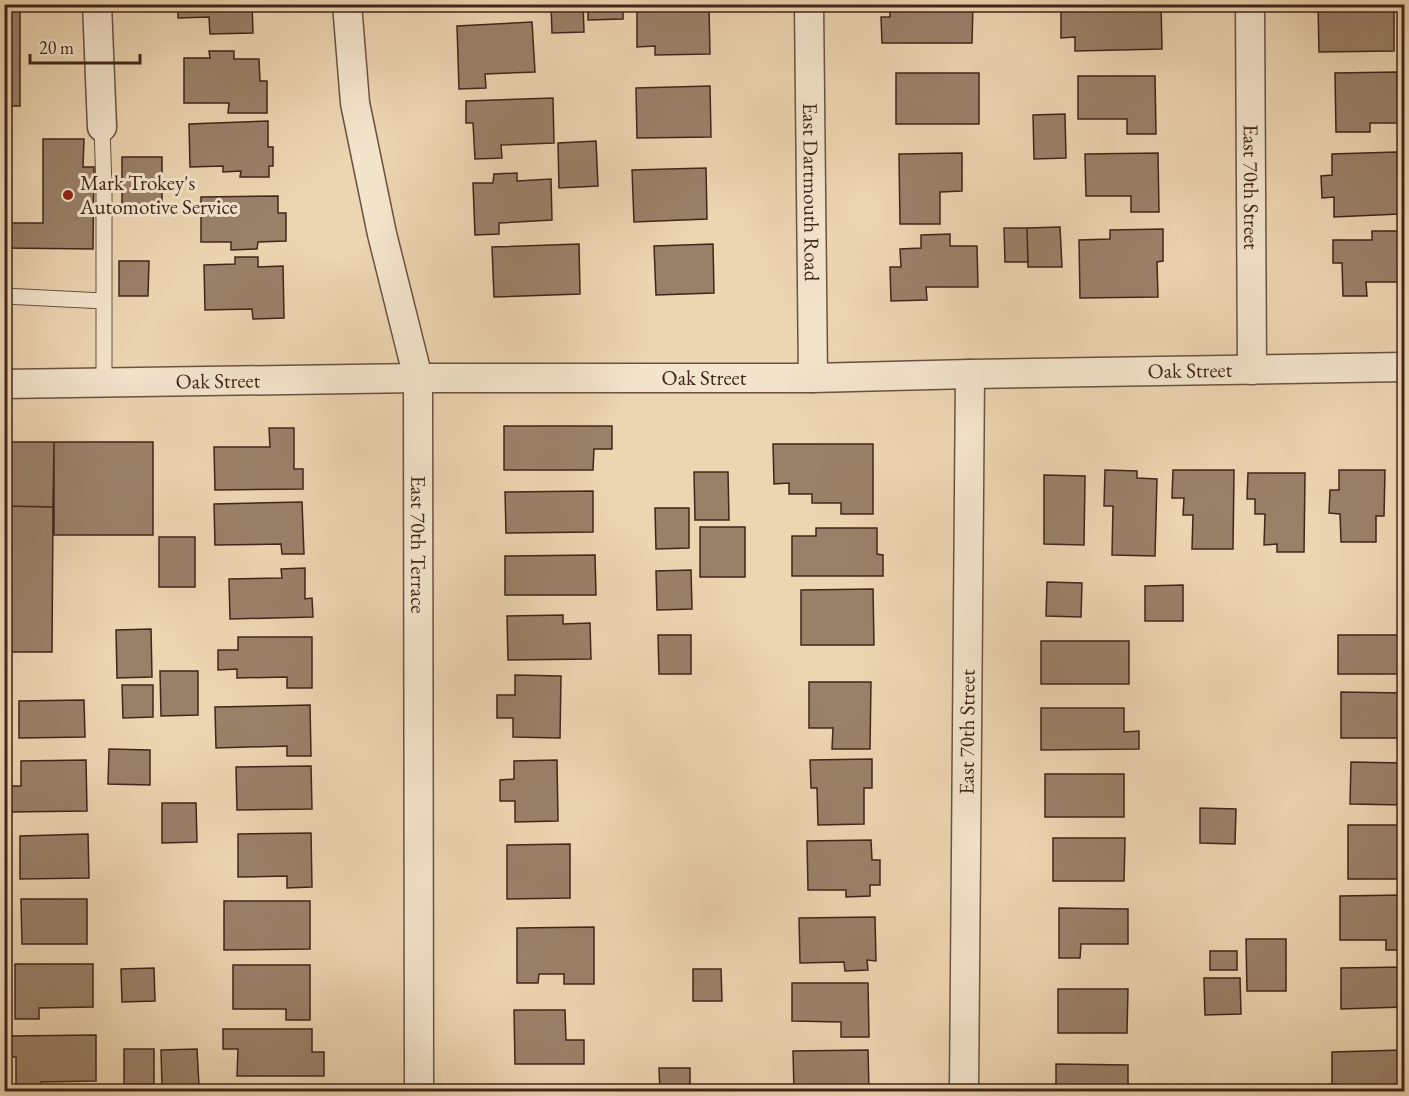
<svg xmlns="http://www.w3.org/2000/svg" width="1409" height="1096" font-family="'EB Garamond',serif">
<style>
.building{fill:#998169;stroke:#40261a;stroke-width:1.5}
.lines{fill:none;stroke-linecap:round;stroke-linejoin:round}
.lane-casing{stroke:#6b5240;stroke-width:17}
.street-casing{stroke:#6b5240;stroke-width:31}
.lane{stroke:#f3e4cc;stroke-width:15}
.street{stroke:#f3e4cc;stroke-width:28}
.poi-dot{fill:#8f2418;stroke:#f3e4cc;stroke-width:2}
.labels{text-anchor:middle;stroke-width:6;stroke-linejoin:round;paint-order:stroke}
.poi-label{font-size:21px;fill:#40261a;stroke:#f3e4cc;text-anchor:start}
.street-label{font-size:21px;fill:#40261a;stroke:#f3e4cc}
</style>
<rect width="100%" height="100%" fill="#ecd5b1"/>
<filter id="stains"><feTurbulence type="fractalNoise" baseFrequency=".00333" numOctaves="4"/><feColorMatrix values="0 0 0 0 .2 0 0 0 0 .09 0 0 0 0 .02 0 0 0 .5 -.17"/></filter>
<radialGradient id="worn" r=".72"><stop offset=".6" stop-color="#630" stop-opacity="0"/><stop offset="1" stop-color="#630" stop-opacity=".3"/></radialGradient>
<path class="building" d="M4,4H20V106H4Z
M178,4H252L253,33L210,34L209,17L178,18Z
M551,4H583L584,32L552,33Z
M588,4H623V19L588,20Z
M890,4H973L972,43H882L881,17H890Z
M1061,4H1161L1162,49L1075,51V37L1061,38Z
M1318,4H1394V51L1319,52Z
M709,6L710,54L655,55V46L637,47V8Z
M532,22L535,72L485,74L486,88L459,89L457,26Z
M209,51H234V59H259L260,81H267V113H228L229,103H184V58H210Z
M1397,72L1398,123H1370V132H1336L1335,73Z
M896,73H979V124H896Z
M1078,76H1155L1156,134H1127V119H1078Z
M710,86L711,137L637,138L636,88Z
M553,98L554,143L501,145L502,158L475,159L473,123H466V101Z
M1065,114L1066,158L1034,159L1033,115Z
M268,121V147H273V166H269V177H240L241,171L223,172V166L190,167L189,124Z
M43,139H84L83,167H94L93,249L4,248V223H43Z
M596,141L598,186L559,188L558,143Z
M1397,152L1399,214L1334,217V197L1322,198L1321,176L1332,175V154Z
M962,153V191L940,192V224H900L899,154Z
M1158,153L1159,212H1131V196H1086L1085,154Z
M122,157H162V209H122Z
M706,168L707,219L634,222L632,170Z
M517,173V181L551,179L552,220L499,223V234L475,235L473,183H493L494,174Z
M278,196V213H286V241L258,242L257,249L231,250V242H201V197Z
M1060,227L1062,267H1028L1027,228Z
M1004,228H1027L1028,262H1005Z
M1163,229V261L1157,262L1158,297L1080,298L1079,240L1110,239V230Z
M1372,231H1399V240H1404V282H1366L1367,296H1343L1342,263H1333V240H1372Z
M950,234V246H977L978,287H926L927,300L891,301L890,267H901L900,249L921,248V235Z
M579,244L580,294L494,297L492,247Z
M713,244L714,293L656,295L654,246Z
M235,257H258V267L283,266L284,318L253,319L252,309L205,310L204,265L235,264Z
M119,261H149L148,296H119Z
M504,426H612V449H594L593,470H504Z
M269,428H294V469H303V489L215,490L214,447H270Z
M4,442H54L53,507L4,506Z
M54,442H153V535H54Z
M773,444H873V514H841V503H812V494H789V483L774,484Z
M1105,470L1137,471V478L1157,479L1155,556L1112,555L1113,506H1104Z
M1173,470H1234L1233,549H1192L1193,515H1183L1184,498H1172Z
M1339,470H1385L1384,516H1376V542H1341L1340,514L1329,513L1330,490H1339Z
M694,472H728L729,520H695Z
M1248,473H1305L1304,552H1277V544L1264,545L1265,514H1255V499H1247Z
M1402,473H1404V543H1400Z
M1044,475L1085,476L1084,545L1044,544Z
M593,491V532L506,533L505,492Z
M302,502L304,554H282L281,544L215,545L214,504Z
M4,506L53,507L52,652H4Z
M655,508H689V548L656,549Z
M700,527H745V577H700Z
M816,528H877V554L883,555V576H792V536H816Z
M159,537H195V587H159Z
M595,555L596,595H505V556Z
M305,568V599L312,598L313,617L230,619L229,579L282,578L281,569Z
M691,570L692,609L657,610L656,571Z
M1047,582L1082,583L1081,617L1046,616Z
M1183,585V621H1145V586Z
M873,589L874,645H801V590Z
M563,615V624L590,623L591,659L508,660L507,616Z
M151,629L152,677L117,678L116,630Z
M658,635H691V674H659Z
M1338,635H1404V674H1338Z
M238,637H312V688H287V677L237,678V669L218,670V650H238Z
M1041,641H1129V684H1041Z
M160,671H198V715L161,716Z
M515,675L561,676L560,738L513,737V718H497V695H515Z
M809,682H871L870,749H832L833,728H809Z
M122,685H153V717L123,718Z
M1341,692L1404,693V738H1341Z
M84,700L85,737L19,738V701Z
M310,705L311,756H287V746L216,748L215,707Z
M1041,708H1124V732L1139,731V749L1041,750Z
M109,749L150,750V785L108,784Z
M872,759V788H864V824L818,825L817,788H811L810,760Z
M86,760L87,811L9,812V786H21V761Z
M557,760L558,821L515,822V801H500V780L514,779V761Z
M1351,762L1404,763V805L1350,804Z
M311,766L312,809L237,810L236,767Z
M1045,774H1124V817H1045Z
M162,803H196L197,842L162,843Z
M1200,808L1236,809L1235,844L1200,843Z
M1348,825H1404V879H1348Z
M311,833L312,887L287,888V876L238,877V834Z
M88,834L89,878L20,879V836Z
M1053,838H1125L1124,881H1053Z
M871,840L872,860H880V885H870V896L846,897V890H808L807,841Z
M570,844V898L507,899V845Z
M1404,895V950H1386V940H1340V896Z
M21,899H87V944H22Z
M224,901H310V949L224,950Z
M1059,908L1128,909V944H1081L1080,958H1059Z
M875,917L876,961L867,960L868,970L845,971L844,962L800,963L799,918Z
M594,927V984H564V974H539L538,983H517V928Z
M1246,939H1286V991H1247Z
M1210,951H1237V970H1210Z
M15,964H93V1007L39,1008V1019H15Z
M233,965H310V1020H286V1009H233Z
M1404,967V1007L1341,1009V968Z
M154,968L155,1001L122,1002L121,969Z
M693,969H721L722,1001H693Z
M1204,978H1240L1241,1014L1205,1015Z
M792,983H868L869,1037H841V1022L792,1021Z
M1058,989H1128L1127,1033H1058Z
M514,1010H565L566,1040H584V1064H515Z
M223,1029H312V1052H324V1076H237L238,1049H223Z
M96,1035V1081L41,1082V1089H16V1057H9L8,1036Z
M124,1049H154V1084H124Z
M197,1049L199,1086L162,1087L161,1050Z
M868,1050L869,1092L794,1091L793,1051Z
M1404,1050V1091H1332V1052Z
M1056,1064L1128,1065V1092H1056Z
M659,1068H690V1092H660Z
M1245,1087H1279V1092H1245Z"/>
<g class="lines">
<g class="lane-casing">
<path id="lane" d="M102,127L104,188V382
M4,296L104,301"/>
</g>
<g class="street-casing">
<g id="street">
<path d="M97,4L102,127"/>
<path id="s1" d="M347,4L355,103L382,234L418,378L419,1092"/>
<path id="s2" d="M809,4L813,378"/>
<path id="s3" d="M1250,4L1252,370"/>
<path id="s4" d="M4,384L418,378H813L970,374L1404,367"/>
<path id="s5" d="M964,1092L970,374"/>
</g>
</g>
<use href="#lane" class="lane"/>
<use href="#street" class="street"/>
</g>
<circle class="poi-dot" cx="68" cy="195" r="6"/>
<g class="labels">
<g class="poi-label">
<text x="80" y="190">Mark Trokey's<tspan x="80" dy="24">Automotive Service</tspan></text>
</g>
<g class="street-label">
<text dy="7" stroke="none"><textPath href="#s3" startOffset="183">East 70th Street</textPath></text>
<text dy="7" stroke="none"><textPath href="#s2" startOffset="188">East Dartmouth Road</textPath></text>
<text dy="7" stroke="none"><textPath href="#s4" startOffset="1186">Oak Street</textPath></text>
<text dy="7" stroke="none"><textPath href="#s4" startOffset="700">Oak Street</textPath></text>
<text dy="7" stroke="none"><textPath href="#s4" startOffset="214">Oak Street</textPath></text>
<text dy="7" stroke="none"><textPath href="#s1" startOffset="548">East 70th Terrace</textPath></text>
<text dy="7" stroke="none"><textPath href="#s5" startOffset="360">East 70th Street</textPath></text>
</g>
</g>
<rect width="1409" height="1096" fill="none" stroke="#ecd5b1" stroke-width="24"/>
<rect x="6" y="6" width="1397" height="1084" fill="none" stroke="#40261a" stroke-width="3"/>
<rect x="12" y="12" width="1385" height="1072" fill="none" stroke="#40261a" stroke-width="1.5"/>
<path d="M30 54v9h110v-9" fill="none" stroke="#40261a" stroke-width="3"/>
<text x="39" y="54" font-size="18" fill="#40261a" stroke="#f3e4cc" stroke-width="4.5" paint-order="stroke">20 m</text>
<rect width="100%" height="100%" filter="url(#stains)"/>
<rect width="100%" height="100%" fill="url(#worn)"/>
</svg>
